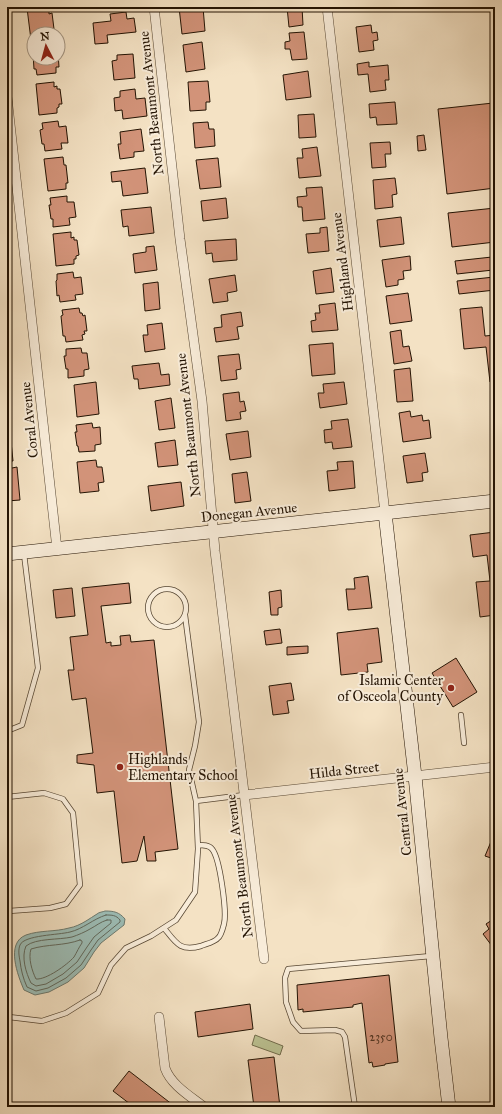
<svg xmlns="http://www.w3.org/2000/svg" width="502" height="1114" font-family="'IM FELL Great Primer',serif">
<style>
.green{fill:#bcc393;stroke:#706b4b}
.water{fill:#9cbdb6;stroke:#6c796e}
.lines{fill:none;stroke-linecap:round;stroke-linejoin:round}
.shore{stroke:#60685c;stroke-width:1}
.building{fill:#d29379;stroke:#231303}
.lane-casing{stroke:#574733;stroke-width:6}
.street-casing{stroke:#574733;stroke-width:10}
.secondary-casing{stroke:#231303;stroke-width:14}
.lane{stroke:#f8ecd9;stroke-width:4.5}
.street{stroke:#f8ecd9;stroke-width:9}
.secondary{stroke:#f8ecd9;stroke-width:13}
.poi-dot{fill:#8f2418;stroke:#f8ecd9;stroke-width:1.5}
.labels{text-anchor:middle;stroke-width:4;stroke-linejoin:round;paint-order:stroke}
.number-label{font-size:12px;fill:#4f3320}
.street-label{font-size:14px;fill:#231303;stroke:#f8ecd9}
.poi-label{font-size:14px;fill:#231303;stroke:#f8ecd9;text-anchor:end}
</style>
<rect width="100%" height="100%" fill="#f4e2c4"/>
<filter id="stains"><feTurbulence type="fractalNoise" baseFrequency=".005" numOctaves="4"/><feColorMatrix values="0 0 0 0 .2 0 0 0 0 .09 0 0 0 0 .02 0 0 0 .5 -.17"/></filter>
<radialGradient id="worn" r=".72"><stop offset=".6" stop-color="#630" stop-opacity="0"/><stop offset="1" stop-color="#630" stop-opacity=".3"/></radialGradient>
<path class="green" d="M255,1035L283,1046L280,1055L252,1045Z"/>
<path class="water" d="M105,911C114,911 119,912 125,919L124,925L101,943L94,952L84,968L68,982L49,992L35,995L24,990C18,976 5,943 26,935C40,930 55,932 69,928C75,927 81,924 86,921C90,919 93,916 97,914C99,912 103,912 105,911Z"/>
<g class="lines">
<path class="shore" d="M106,915C112,915 116,915 120,920V922L98,940L91,950L81,965L66,978L48,988L36,991L27,987C23,978 21,970 20,961C19,956 18,950 20,945C24,935 59,935 70,932C83,929 93,919 106,915Z
M107,920H111V923L94,937L87,947L77,962L63,974L46,984L36,986L31,983C26,973 21,957 26,946C36,938 59,940 72,937C78,935 85,932 90,929C96,926 100,922 107,920Z
M80,940L82,941V943C79,947 77,952 74,957C67,965 46,980 36,979C32,971 28,958 31,949C47,944 64,946 80,940Z"/>
</g>
<path class="building" d="M35,7H46L47,11H49V14L52,13L54,29H51V32H49V34H34V39L31,40L27,8Z
M179,7H203L205,31L182,34Z
M287,7H302L303,25L289,27Z
M352,7H370V8L353,9Z
M126,12L127,19L134,18L136,32L107,35L108,43L95,44L93,23L111,21L110,14Z
M371,25L372,33L377,32L378,40L373,41L374,50L359,52L356,27Z
M304,32L307,59L292,60L290,49H285V42L290,41L289,33Z
M202,42L205,69L186,72L183,45Z
M58,53L59,67H56V73L37,75L36,69H34L33,54H34V58H58Z
M133,54L135,78L114,80L112,61L117,60V55Z
M369,62V67L388,65L389,80H385L386,90L370,92L368,74L358,75L357,64Z
M308,71L311,97L286,100L283,75Z
M208,81L210,102H206V110L190,111L188,82Z
M54,82V87L57,86V89H60L62,104H59V107L57,108V113L39,115L36,84Z
M135,89L136,99L145,98L147,116L123,119L122,110L115,111L114,98L120,97V91Z
M395,102L397,124L377,125L376,117L370,118L369,104Z
M493,103L495,123V188L447,194L438,109Z
M314,114L316,137L299,138L298,115Z
M58,121L59,127L66,126L68,143H61L62,149L45,151L44,144H42L40,130L43,129L42,123Z
M208,122L209,129H214L215,146L195,148L193,123Z
M141,129L144,151L134,152V157L120,159L118,144H121L120,132Z
M424,135L426,150L418,151L417,136Z
M390,142L391,154H385L386,167L372,168L370,143Z
M317,147L321,176L299,178L297,158H303L302,149Z
M63,157L64,165H66L68,183H66V189L48,191L44,159Z
M218,158L221,187L200,189L196,160Z
M145,168L148,193L123,196L121,181L112,182L111,172Z
M395,178L397,194L392,195L393,207L375,209L373,180Z
M322,187L325,219L303,221L302,207H298L297,197L307,196L306,188Z
M67,196V202H74L76,217L69,218L70,225L53,227V219H51L49,205H51L50,198Z
M226,198L228,218L203,221L201,201Z
M151,207L154,233L129,236L128,226L123,227L121,210Z
M495,208V242L452,247L448,213Z
M401,217L404,244L380,247L377,220Z
M327,227L329,251L308,253L306,234L320,233V228Z
M71,232V238L74,237V240H77L79,255L76,256V259H74V264L56,266L53,234Z
M236,239L237,260L213,262L212,253L206,254L205,241Z
M154,246L157,270L135,273L133,254L146,252V247Z
M410,256L411,270L403,271L404,279L398,280V285L386,287L382,260Z
M492,257L493,270L457,274L455,261Z
M331,268L334,292L316,294L313,271Z
M73,272L74,278L81,277L83,294L75,295L76,300L60,302L59,295L57,296L56,281L57,280V274Z
M235,275L237,291L227,293L228,301L213,303L209,279Z
M494,277L495,290L459,294L457,281Z
M158,282L160,309L145,311L143,284Z
M408,293L412,321L390,324L386,296Z
M335,303L338,330L312,332L311,321L316,320L315,313H320L319,305Z
M482,307L485,336L495,335V381L490,382L486,347L464,349L460,309Z
M79,308L80,313H82L83,316L85,315L87,331H84L85,334L82,335L83,340L66,342L65,336H63L61,316L63,315L62,310Z
M241,312L243,326L237,327L239,339L216,342L214,328L222,327L221,315Z
M162,323L165,349L145,352L143,335H148L147,325Z
M401,330L403,347L409,346L412,361L394,364L390,332Z
M333,343L335,374L312,376L309,345Z
M81,348L82,353H87L89,369L84,370V376L68,378V369H66L64,356H66V349Z
M239,354L241,369L236,370L237,379L221,381L218,356Z
M159,363L161,375L169,374L170,385L139,389L138,379H134L132,366Z
M410,368L413,401L397,402L394,370Z
M96,382L99,414L77,417L74,385Z
M344,382L347,404L320,408L318,393H324L323,384Z
M239,392L240,402L244,401L246,411L240,412L241,419L226,421L223,394Z
M171,398L175,428L159,430L155,401Z
M7,403L9,424L7,425Z
M410,411L411,417L422,415L423,421L429,420L431,438L403,442L399,413Z
M348,419L352,447L333,449L332,442L325,443L324,430L332,429L331,421Z
M92,423L93,428L100,427L101,444L95,445V451L79,452L78,446H77L75,432H77L76,425Z
M248,431L251,457L230,460L226,434Z
M10,432L13,461H7V433Z
M175,440L178,465L158,467L155,443Z
M425,453L428,472L422,473L423,481L407,483L403,456Z
M96,460L97,467H102L104,482L98,483L99,491L80,493L77,462Z
M353,461L355,488L329,491L327,471L338,470L337,462Z
M17,467L20,500L7,501V469Z
M247,472L251,501L235,503L232,474Z
M181,482L184,506L151,511L148,486Z
M495,532V615L480,617L476,582L490,581L487,555L473,557L470,535Z
M368,576L372,608L348,610L346,589H355L354,578Z
M129,583L131,603L101,606L106,643L111,642V646L121,645L120,636L130,635L131,642L154,640L178,849L155,852L156,861H147L144,836L137,861L122,863L114,791L97,793L94,765L77,763V755L93,753L86,698L72,700L68,670H74L70,637L88,635L82,588Z
M72,588L75,616L56,618L53,590Z
M281,590L282,607L278,608V615H271L269,592Z
M378,628L382,662L367,664L368,672L341,675L337,633Z
M280,629L282,643L266,645L264,631Z
M308,646V653L287,655V647Z
M456,658L477,692L453,707L432,673Z
M291,683L294,700L287,701L289,713L273,715L269,686Z
M495,832V866L492,864L494,859L485,856Z
M495,918V950L483,934L489,929L486,924Z
M389,975L398,1062L385,1064V1065L373,1067L372,1062L369,1063L362,1003L353,1005V1007L303,1012V1009L298,1010L297,985Z
M250,1004L253,1029L198,1037L195,1012Z
M274,1057L280,1107H254L248,1060Z
M129,1071L173,1105L172,1107H134L113,1091Z"/>
<g class="lines">
<g class="lane-casing">
<path id="lane" d="M148 608a19 19 0 1 1 38 0a19 19 0 1 1-38 0Z
M185,615L199,722L195,746L189,770L196,801
M461,715L464,743
M7,731L22,725L38,668L24,554
M7,797L44,793L63,799L73,813L80,885L66,904L50,908L9,911L7,910
M164,928C176,943 180,952 201,946C206,944 215,942 218,938C221,936 223,928 224,924C227,912 220,858 212,849C209,845 203,845 198,845
M7,1015L9,1017L42,1021L66,1013L98,993L111,965L126,948L151,936L176,920L195,892L198,849L196,801L244,795
M355,1107L345,1037L342,1032L335,1030L301,1031L293,1022L286,1002L285,978L288,969L431,956"/>
</g>
<g class="street-casing">
<path id="street" d="M154,7L180,239L202,401L215,551L264,959
M327,7L385,513
M7,97L57,549
M244,795L495,767
M159,1017L165,1068C171,1085 190,1096 204,1107"/>
</g>
<g class="secondary-casing">
<path id="secondary" d="M385,513L415,776L441,1038L449,1107
M7,554L495,501"/>
</g>
<use href="#lane" class="lane"/>
<use href="#street" class="street"/>
<use href="#secondary" class="secondary"/>
</g>
<g class="poi-dot">
<circle cx="451" cy="688" r="4"/>
<circle cx="120" cy="767" r="4"/>
</g>
<g class="labels">
<g class="number-label">
<text x="381" y="1041">2350</text>
</g>
<g class="street-label">
<text transform="translate(151 103) rotate(-96)" y="5">North Beaumont Avenue</text>
<text transform="translate(342 262) rotate(-97)" y="5">Highland Avenue</text>
<text transform="translate(29 420) rotate(-96)" y="5">Coral Avenue</text>
<text transform="translate(188 425) rotate(-96)" y="5">North Beaumont Avenue</text>
<text transform="translate(249 512) rotate(-6)" y="5">Donegan Avenue</text>
<text transform="translate(344 770) rotate(-6)" y="5">Hilda Street</text>
<text transform="translate(402 812) rotate(-96)" y="5">Central Avenue</text>
<text transform="translate(239 866) rotate(-97)" y="5">North Beaumont Avenue</text>
</g>
<g class="poi-label">
<text x="443" y="685">Islamic Center<tspan x="443" dy="16">of Osceola County</tspan></text>
<text x="128" y="764" text-anchor="start">Highlands<tspan x="128" dy="16">Elementary School</tspan></text>
</g>
</g>
<rect width="502" height="1114" fill="none" stroke="#f4e2c4" stroke-width="24"/>
<rect x="8" y="8" width="486" height="1098" fill="none" stroke="#231303" stroke-width="2"/>
<rect x="12" y="12" width="478" height="1090" fill="none" stroke="#231303"/>
<g transform="translate(46 46) rotate(354)"><circle r="19" fill="#f8ecd9" stroke="#a39583"/>
<path d="M0-3L7 15L0 10L-7 15Z" fill="#8f2418"/>
<text y="-6" font-size="11" font-weight="bold" text-anchor="middle" fill="#231303">N</text>
</g>
<rect width="100%" height="100%" filter="url(#stains)"/>
<rect width="100%" height="100%" fill="url(#worn)"/>
</svg>
